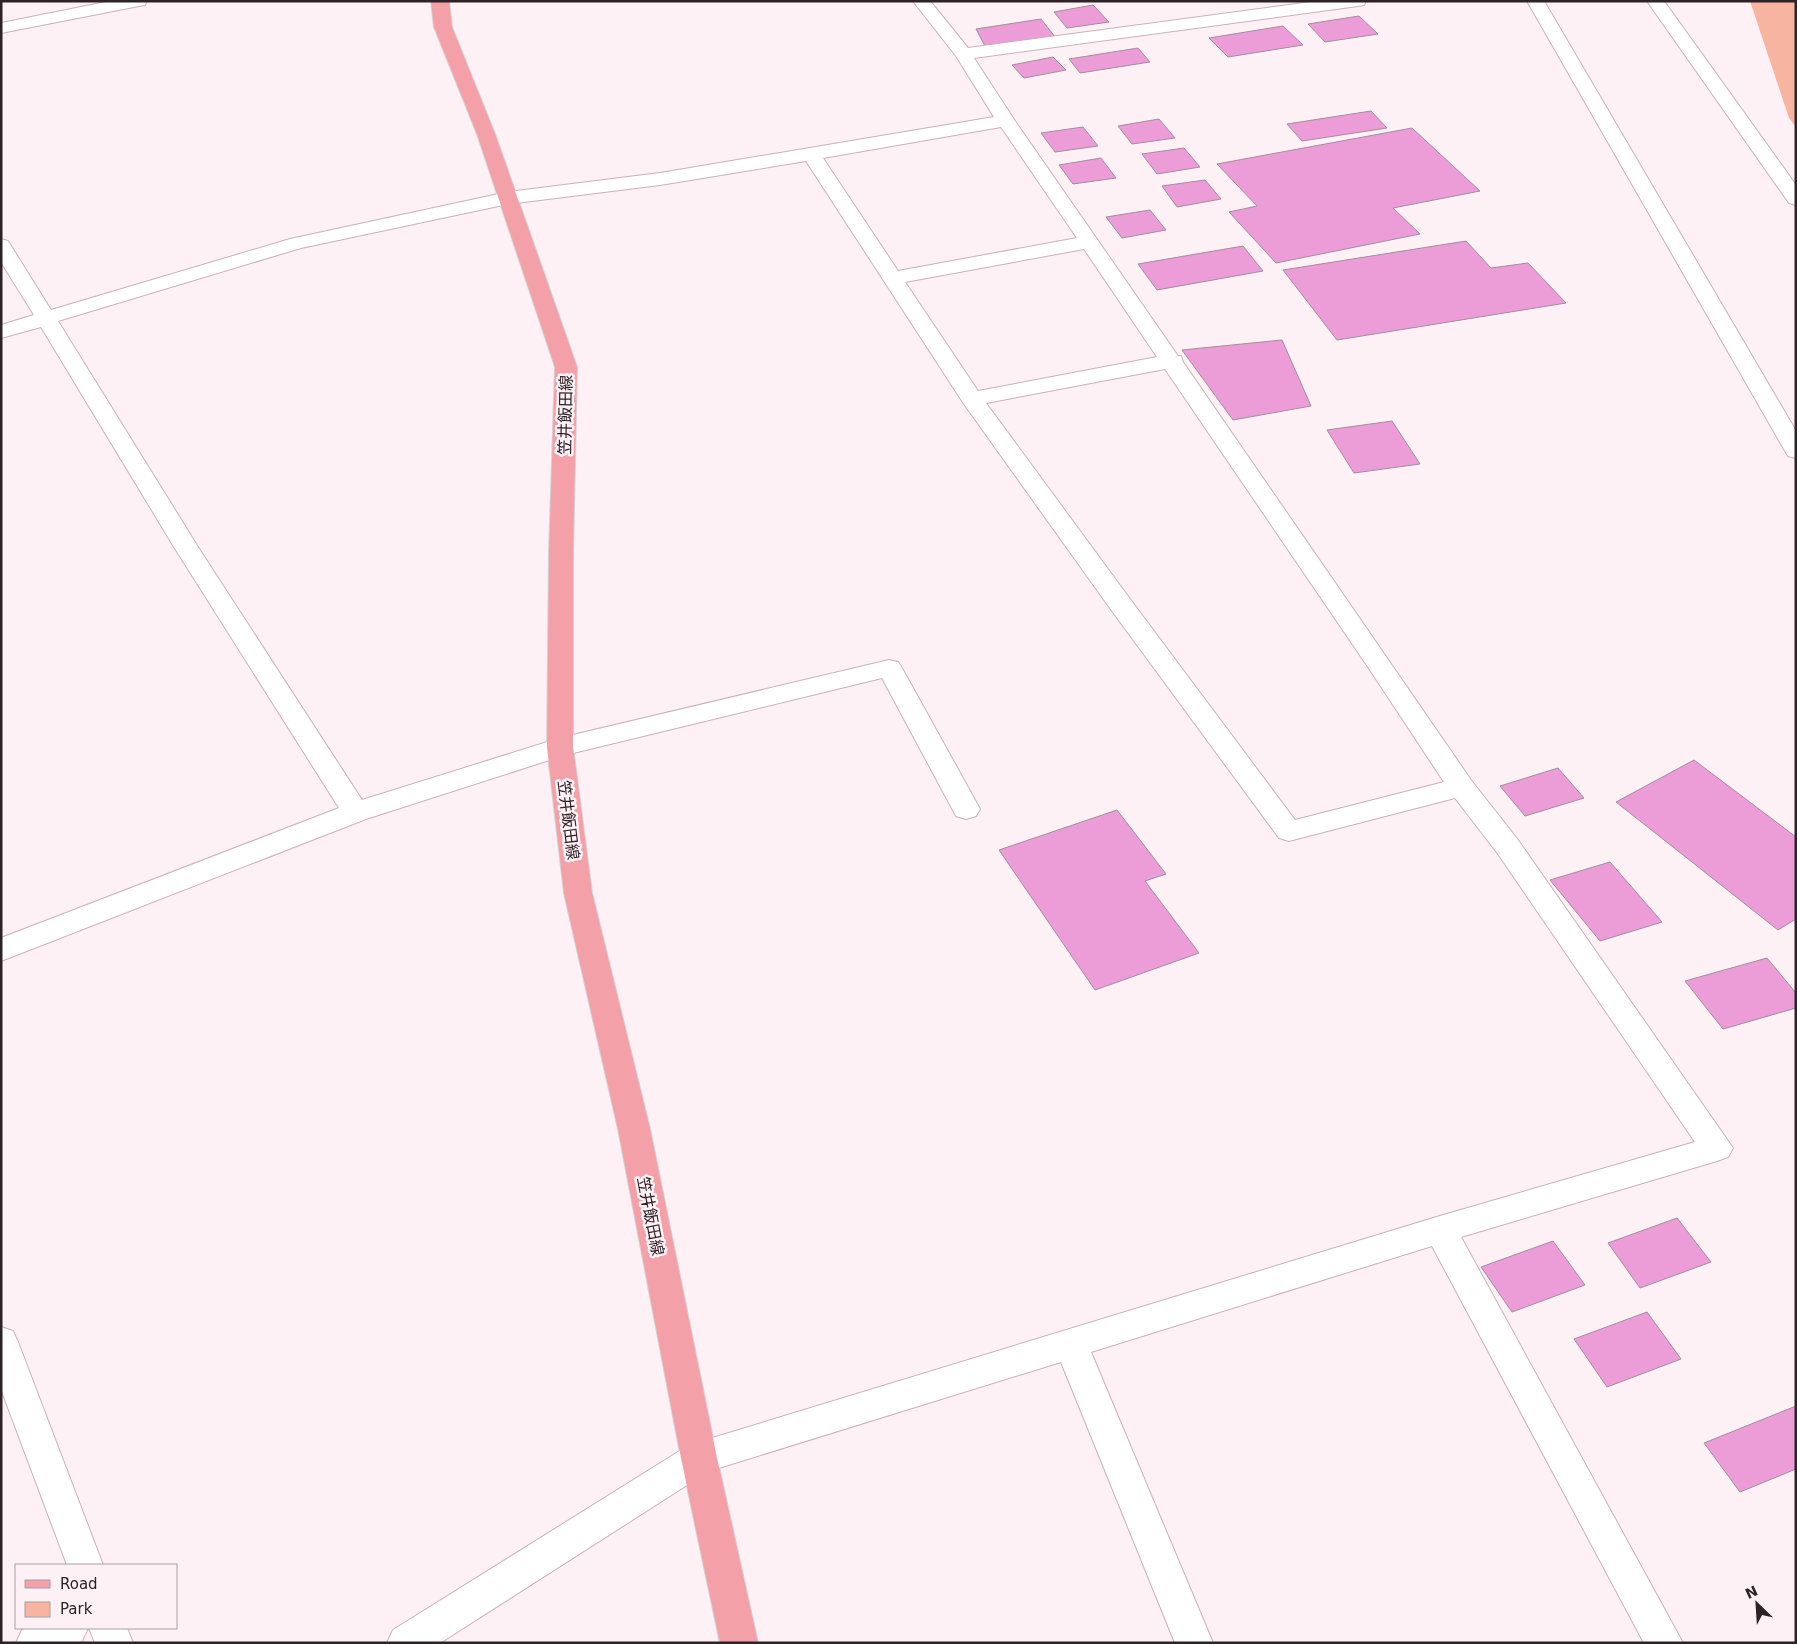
<svg xmlns="http://www.w3.org/2000/svg" width="1797" height="1644" font-family="'DejaVu Sans','Noto Sans JP',sans-serif">
<style>
.green{fill:#f7b4a1}
.building{fill:#ec9dd8;stroke:#a38d9c}
.lines{fill:none;stroke-linecap:round;stroke-linejoin:round}
.minor-casing{stroke:#ccb0b9;stroke-width:2}
.major-casing{stroke:#d5d3d4;stroke-width:2}
.minor{fill:#fff;fill-rule:evenodd}
.major{fill:#f3a0a9;fill-rule:evenodd}
.labels{text-anchor:middle;stroke-width:5;stroke-linejoin:round;paint-order:stroke}
.street-label{font-size:16px;fill:#2d2226;stroke:#fdf1f5}
</style>
<rect width="100%" height="100%" fill="#fdf1f5"/>
<path class="green" d="M1750,1H1796V127L1789,118Z"/>
<path class="building" d="M1093,5L1109,22L1067,28L1054,12Z
M1359,16L1378,34L1325,42L1308,24Z
M1041,19L1056,38L986,48L976,29Z
M1283,26L1303,45L1228,57L1209,38Z
M1138,48L1150,62L1080,73L1069,59Z
M1053,57L1066,70L1024,78L1012,65Z
M1371,111L1387,128L1302,141L1287,124Z
M1159,119L1175,138L1132,144L1118,126Z
M1083,127L1098,146L1055,152L1041,133Z
M1412,128L1480,191L1393,208L1420,234L1276,263L1229,212L1257,206L1217,164Z
M1184,148L1200,167L1157,174L1142,154Z
M1101,158L1116,178L1073,184L1059,165Z
M1205,180L1221,199L1177,207L1162,186Z
M1150,210L1166,230L1122,238L1106,217Z
M1466,241L1491,268L1528,263L1566,303L1337,340L1283,270Z
M1243,246L1263,271L1157,290L1138,264Z
M1282,340L1311,406L1233,420L1182,350Z
M1392,421L1420,464L1354,473L1327,430Z
M1694,760L1796,837V919L1778,930L1616,802Z
M1558,768L1584,798L1525,816L1500,786Z
M1117,810L1166,874L1145,881L1199,953L1095,990L999,850Z
M1610,862L1662,922L1600,941L1550,880Z
M1767,958L1796,993V1008L1723,1029L1685,981Z
M1677,1218L1711,1262L1640,1288L1608,1243Z
M1553,1241L1585,1285L1512,1312L1481,1267Z
M1647,1312L1681,1359L1607,1387L1574,1339Z
M1796,1406V1469L1740,1492L1704,1443Z"/>
<g class="lines">
<g class="minor-casing">
<path id="minor" d="M111,1H147L145,5L139,6L1,33V23Z
M913,1H930L968,48L1318,1H1366L1364,5L1358,6L974,58L1015,121L1178,356H1181L1183,362L1471,780L1518,840L1733,1148L1728,1157L1717,1161L1461,1237L1683,1643H1644L1432,1246L1091,1352L1213,1643H1175L1061,1362L709,1471L440,1643H387L393,1630L686,1447L699,1442L1440,1216L1695,1142L1498,854L1455,798L1289,841L1279,838L1112,611L964,404L806,161L660,185L508,204L301,248L58,321L198,547L362,800L560,738L889,660L898,662L902,668L980,809L976,816L966,819L956,816L882,678L565,755L366,819L1,961V938L339,808L174,547L41,327L1,338V325L34,315L1,262V239L8,241L51,310L290,239L508,192L660,173L994,117L956,56ZM1001,127L1077,238L898,271L823,158ZM1084,249L1157,357L978,391L905,282ZM1165,369L1368,667L1444,782L1295,820L1130,599L986,403Z
M1527,1H1544L1796,431V458L1788,456L1785,451Z
M1647,1H1664L1796,185V205L1789,203Z
M1,1327L13,1331L18,1342L103,1565H67L1,1389Z
M27,1628H88L82,1641L78,1643H16L22,1630Z
M89,1628H127L133,1643H95Z"/>
</g>
<g class="major-casing">
<path id="major" d="M431,1H449L452,27L495,134L577,367L573,554V747L592,893L650,1129L717,1458L758,1643H720L681,1458L618,1129L564,893L547,747L549,554L555,367L477,134L434,27Z"/>
</g>
<use href="#minor" class="minor"/>
<use href="#major" class="major"/>
</g>
<g class="labels">
<g class="street-label">
<text transform="translate(565 415) rotate(-89)" y="6">笠井飯田線</text>
<text transform="translate(569 820) rotate(83)" y="6">笠井飯田線</text>
<text transform="translate(651 1216) rotate(79)" y="6">笠井飯田線</text>
</g>
</g>
<rect width="1797" height="1644" fill="none" stroke="#2d2226" stroke-width="5"/>
<rect x="15" y="1564" width="162" height="65" fill="#fdf1f5" stroke="#aa9ea2"/>
<rect x="25" y="1580" width="25" height="8" fill="#f3a0a9" stroke="#aa9ea2"/>
<text x="60" y="1589" font-size="15" fill="#2d2226">Road</text>
<rect x="25" y="1602" width="25" height="15" fill="#f7b4a1" stroke="#aa9ea2"/>
<text x="60" y="1614" font-size="15" fill="#2d2226">Park</text>
<g transform="translate(1757 1604) rotate(335)" stroke="#fdf1f5" stroke-width="4" paint-order="stroke">
<path d="M0-4L9 19L0 12L-9 19Z" fill="#2d2226"/>
<text y="-8" font-size="14" font-weight="bold" text-anchor="middle" fill="#2d2226">N</text>
</g>
</svg>
